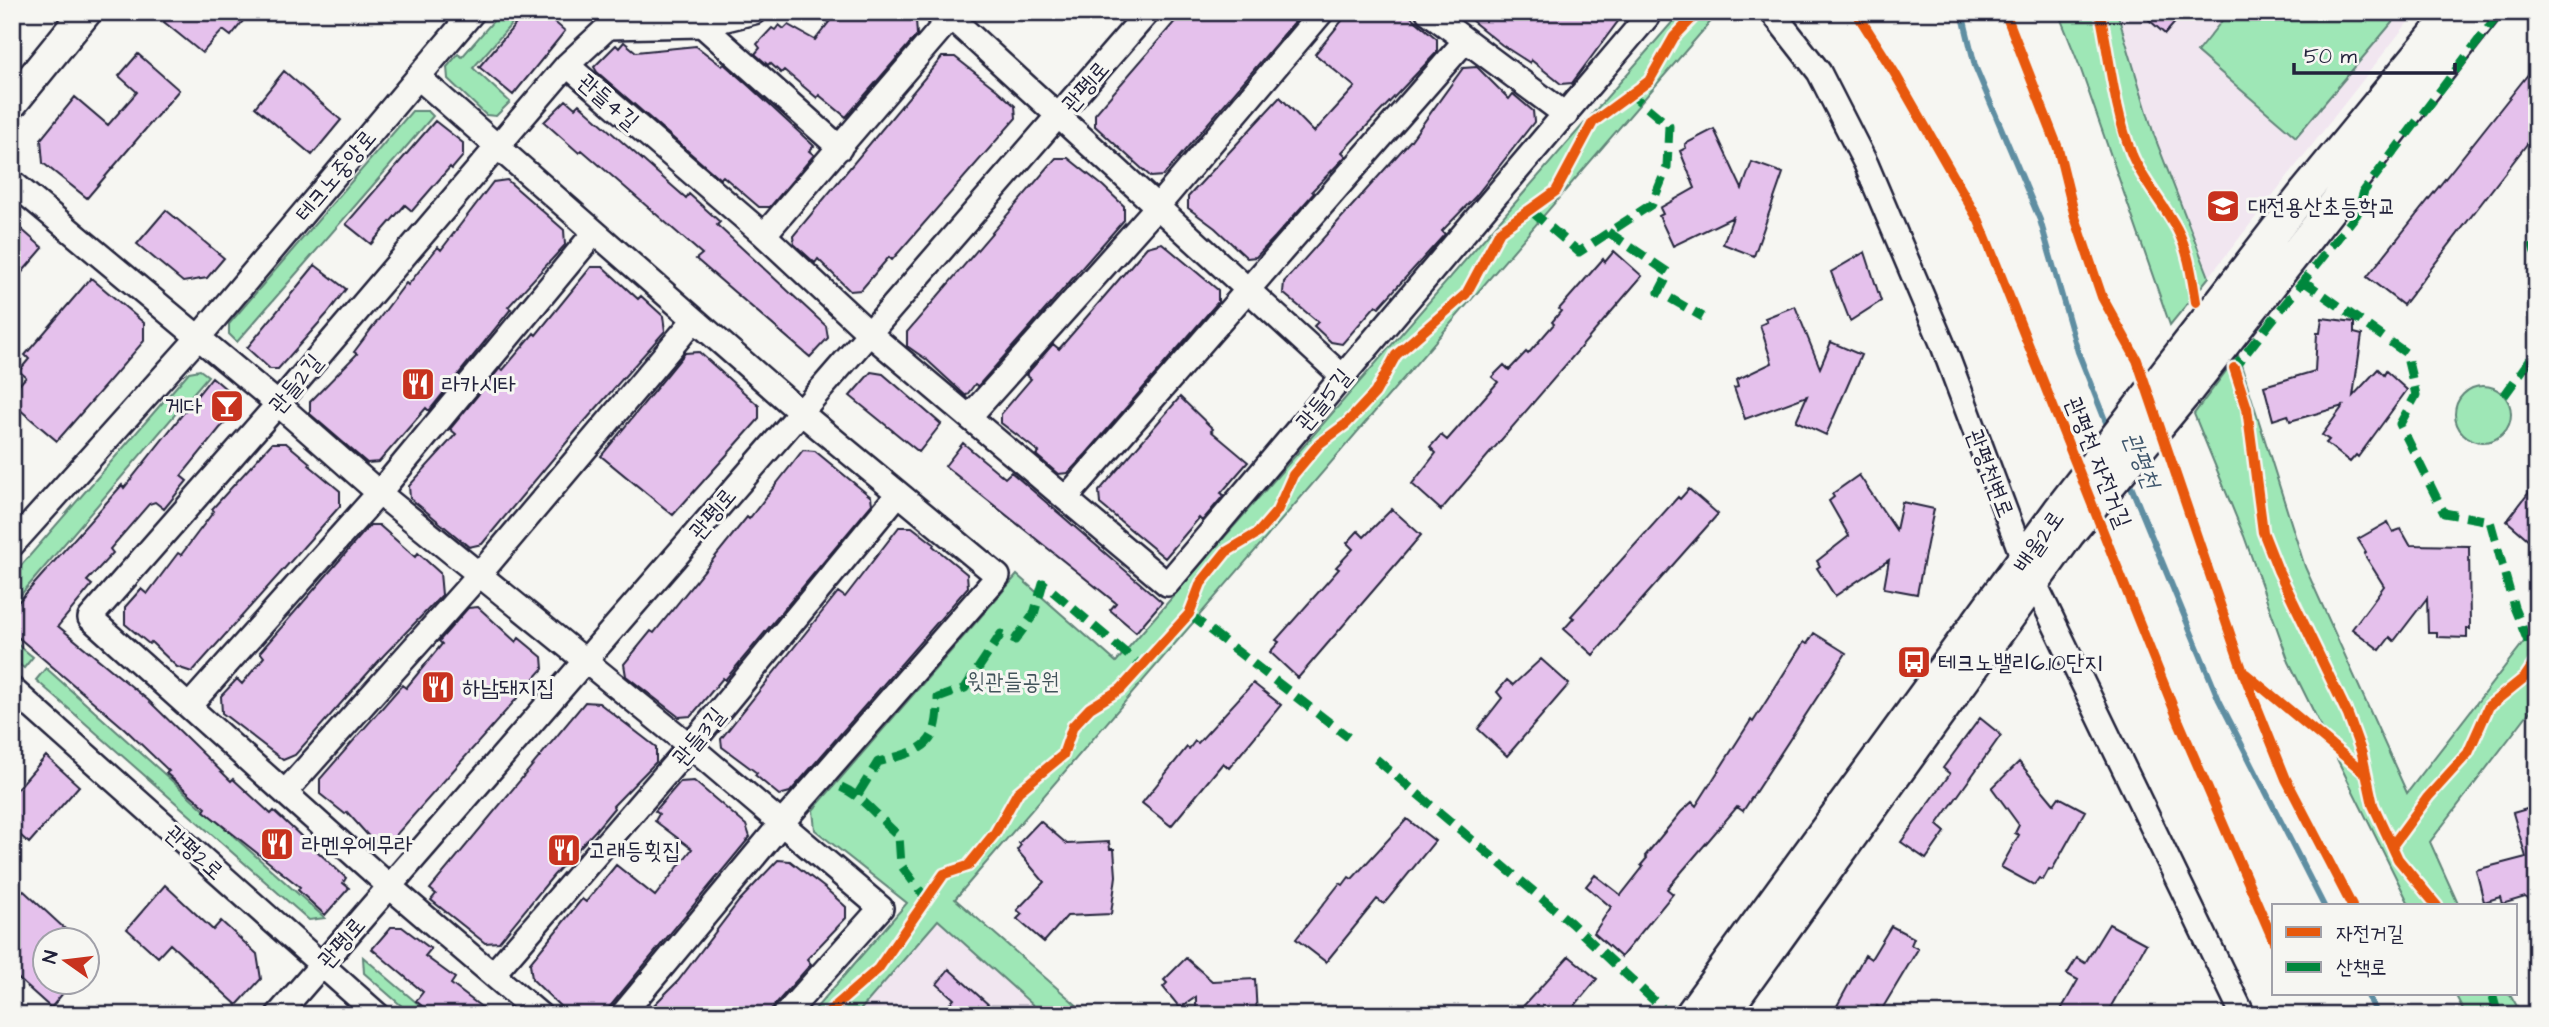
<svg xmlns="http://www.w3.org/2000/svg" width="2549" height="1027" font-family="'Architects Daughter','Poor Story',sans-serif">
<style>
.built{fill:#f1e6f0}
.green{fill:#9ee7b6;stroke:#608478;stroke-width:2}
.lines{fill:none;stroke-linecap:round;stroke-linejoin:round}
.stream{stroke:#5f8ea2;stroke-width:6}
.building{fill:#e5c1ec;stroke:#22223b;stroke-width:2}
.minor-casing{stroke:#22223b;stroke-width:28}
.major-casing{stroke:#22223b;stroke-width:35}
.minor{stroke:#f6f6f2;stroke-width:23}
.major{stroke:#f6f6f2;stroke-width:30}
.quiet{stroke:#00873e;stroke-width:9;stroke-dasharray:18 9;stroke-linecap:butt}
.cycleway-casing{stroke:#f6f6f2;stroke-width:15}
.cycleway{stroke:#e8590c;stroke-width:10}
.labels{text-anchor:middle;stroke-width:6;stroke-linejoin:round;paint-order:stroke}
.street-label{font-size:23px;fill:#22223b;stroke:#f6f6f2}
.poi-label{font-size:23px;fill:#22223b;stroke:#f6f6f2;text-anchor:start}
.park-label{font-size:23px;fill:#41535a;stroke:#f6f6f2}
.water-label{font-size:24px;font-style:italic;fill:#41586e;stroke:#f6f6f2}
</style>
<rect width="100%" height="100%" fill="#f6f6f2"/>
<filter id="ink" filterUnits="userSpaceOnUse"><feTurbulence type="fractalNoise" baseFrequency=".0143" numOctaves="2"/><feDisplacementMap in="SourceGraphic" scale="14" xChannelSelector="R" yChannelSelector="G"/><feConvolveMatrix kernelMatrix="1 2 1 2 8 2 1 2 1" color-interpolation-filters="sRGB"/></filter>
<g filter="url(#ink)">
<path class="built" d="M2117,12H2416L2209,277L2154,135Z
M938,920L1044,1015H856Z"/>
<path class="green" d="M501,12H522L473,68L510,102L496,116L486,115L448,79L447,67L458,54L462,57Z
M1681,12H1719L955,899L1088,1015H1044L938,920L856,1015H810L907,903L815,830L813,810L1017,575L1116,662Z
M2058,12H2117L2154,135L2209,277L2170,325L2080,67Z
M2229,12H2401L2296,137L2197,52Z
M412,111H428L433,116L237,342L229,334V324Z
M2238,355L2305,567L2407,793L2537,625V702L2430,842L2459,906H2410L2289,662L2244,536L2194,414Z
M200,370L208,376L12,605V576L189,372Z
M2455 414a28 28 0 1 1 56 0a28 28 0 1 1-56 0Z
M12,640L33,657L24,668L12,659Z
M46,668L325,918L309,920L36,680Z
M363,957L431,1015H412L364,973Z
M2455,994H2510L2522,1015H2466Z"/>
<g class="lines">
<path class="stream" d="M1962,12L1975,66L2040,220L2078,352L2109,430
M2128,479L2219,700L2324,906
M2367,994L2378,1015"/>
</g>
<path class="building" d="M171,12H250L231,36L223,30L202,53L164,22Z
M526,12H543L565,31L513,95L479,67Z
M837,12H908L916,20L917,35L846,117L819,95L817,98L784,70L781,73L770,63L768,65L755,54L760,48L757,44L772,28L775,30L779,25L784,29L788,25L815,40Z
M1183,12H1303L1163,176L1151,177L1095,126V114Z
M1349,12H1405L1437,39V52L1342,152L1346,156L1312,191L1314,193L1275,237L1256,257L1247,258L1215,228L1188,208V197L1280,97L1314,132L1355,87L1315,54Z
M1461,12H1625L1572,83L1561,84L1531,60L1530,63L1502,45Z
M2140,12H2184L2165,34Z
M624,42L636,52L696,46L722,66L724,64L750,87L814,146L809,151L814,155L770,207H759L723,176L720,179L597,72L594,67L616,45L619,48Z
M138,54L179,90L87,198L43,163L41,139L75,97L108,125L137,92L119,76Z
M942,57H955L997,90L1015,106L1016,118L892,260L889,257L861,290L850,291L818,259L815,263L794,244L793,236Z
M2537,63V131L2403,305L2367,277Z
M1477,67L1509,99L1513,94L1533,111L1534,122L1475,197L1442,231L1445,234L1379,307L1376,305L1342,344L1331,342L1314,326L1318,322L1283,293L1284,282L1411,140L1463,68Z
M284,71L341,120L312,155L255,107Z
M566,100L575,108L579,104L686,198L689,194L720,222L717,225L826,326L828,338L810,357L696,259L702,254L582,150L579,153L544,122Z
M435,121L463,143V156L452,169L450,167L412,211L405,205L371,244L346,224Z
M1714,129L1742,189L1752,162L1783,173L1754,256L1723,244L1733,217L1673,246L1659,216L1663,214L1660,208L1695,188L1680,151L1686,148L1685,144Z
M1056,158H1068L1103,186L1124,206V220L978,386L975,384L966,396L927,360L907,346V332Z
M507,180L564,230L565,245L508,307L511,309L429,411L426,408L379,462L367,463L310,414V402L357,354L354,352L406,283L408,285L438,247L441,250L493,182Z
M166,210L224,258L207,278L183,282L137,244Z
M12,221L43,248L12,284Z
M1162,243L1218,290V302L1086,454L1068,473L1058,474L1036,455L1039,452L1001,423V414L1031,379L1026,375L1053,344L1059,349L1147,247Z
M1614,251L1642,276L1441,510L1412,484L1436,453L1430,447L1441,435L1447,440L1498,382L1492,377L1504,365L1509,370L1526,352L1528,354L1554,324L1552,322L1561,311L1559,309L1603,259L1605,262Z
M1865,252L1881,301L1850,321L1831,272Z
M315,265L346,289L327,314L278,369H270L247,348Z
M591,267H603L638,299L641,296L663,316L665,331L577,430L482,544L469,547L410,498L409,486L456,434L450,429L500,368L503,370L534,333L536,335Z
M91,278L144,323V341L57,441L12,403V393L26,377L19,371L29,359L25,355Z
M1795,306L1820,368L1831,342L1861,355L1826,435L1796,421L1807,396L1745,419L1734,388L1738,387L1736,380L1772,363L1760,325L1767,322L1765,318Z
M2322,318L2354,322V333L2362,335L2353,396L2378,369L2384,375L2386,371L2407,390L2358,457L2356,455L2350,462L2326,443L2329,440L2322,435L2343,406L2290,421L2288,415L2273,420L2264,386L2315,371L2317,333H2320Z
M699,352L759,406V419L673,515L601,456L685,353Z
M871,372L883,374L941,424L919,452L850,396Z
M212,377L240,401L239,410L220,428L181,476L187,481L164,509L155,502L149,504L110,549L113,553L87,581L92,585L58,626L148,700L231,781L233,779L271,814L274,811L346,878L343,883L349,888L325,915L298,890L300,887L204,811L206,808L166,773L169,771L125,729L12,632V609L122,485L124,488Z
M1180,397L1213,429L1211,431L1248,462L1221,493L1224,495L1202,521L1199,518L1165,558L1100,504L1099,491Z
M272,443H286L310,463L309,465L340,491V506L192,672L177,667L151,642L149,644L125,624V607L141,589L147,594L178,553L181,555L214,511L212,509Z
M963,443L1005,478L1011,472L1162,602L1136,632L1110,610L1116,603L945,466Z
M803,450L815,451L871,497L872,504L725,680L723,678L691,716L679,717L626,676L624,664L651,631L654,633L747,517L749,519Z
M1859,475L1896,530L1902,502L1934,509L1917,594L1884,588L1889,560L1835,596L1817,568L1820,566L1817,561L1849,536L1829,501L1834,497L1832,494Z
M2537,482V547L2507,521Z
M1689,489L1718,514L1593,655L1564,629L1574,618L1571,616L1678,497L1680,499Z
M1392,509L1421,535L1298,678L1270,652L1279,642L1276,640L1339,569L1336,567L1353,549L1347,543L1358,531L1364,537Z
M2388,522L2393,532L2401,529L2410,545L2469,546L2470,629L2467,628V638L2437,637V632H2428L2427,598L2394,641L2390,637L2380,650L2352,629L2384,586L2364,554L2366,552L2358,539Z
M370,525H379L415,557L418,553L440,573L442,595L384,655L295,755L283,760L222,713L221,696L237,679L242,684L264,657L260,652Z
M899,527H912L934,544L933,546L967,574L968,587L790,792L779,795L755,775L757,773L722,747L721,739L838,592L845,597Z
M478,607L516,642L519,638L542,657L543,669L389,843L372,840L347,812L345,814L320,794V779L402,685L406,688L442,644L439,641L468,608Z
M1814,633L1846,653L1743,811L1737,807L1667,889L1673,894L1621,957L1594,933L1611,907L1586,886L1595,875L1621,895L1643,867L1641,865L1647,858L1645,856L1681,812L1692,802L1696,806L1751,720L1753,722L1804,642L1807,644Z
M1541,659L1569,684L1507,756L1478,729L1502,698L1497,692L1507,680L1513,685Z
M1253,683L1281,705L1229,768L1223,763L1171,826L1142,803L1187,747L1189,749L1195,741L1198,743Z
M585,702L599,703L656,747V762L613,806L614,808L595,831L553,876L499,942L485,943L431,900L436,894L430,889Z
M1980,718L2001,735L1937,825L1945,832L1926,859L1901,842L1950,774L1943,768Z
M46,756L79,786L29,843L12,828V795Z
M2019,762L2054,804L2059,797L2085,811L2052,870L2049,869L2043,880L2039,878L2034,885L2001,867L2019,835L2015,833L2019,825L1992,788Z
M694,781L746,825L750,837L603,1015H569L532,979L530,963L582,899L586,902L616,865L655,896L692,849L655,821L659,814L655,811L680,782Z
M2537,806V904L2525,897L2502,904L2500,897L2484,902L2476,870L2526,857L2513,813Z
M1407,819L1435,841L1384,904L1377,899L1326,962L1296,939L1340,883L1343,885L1349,877L1352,879Z
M1040,821L1067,844L1109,842L1110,849H1114L1116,876L1111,914L1067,916L1044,942L1017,919L1022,914L1017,910L1044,882L1017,850L1021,845L1019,843Z
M778,860L790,861L825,888L846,907V918L807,959L811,964L766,1015H666L654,1005L678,981L739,901Z
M12,880L77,940H46V982H72L51,1008L12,973Z
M165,885L213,930L221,921L257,954L261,979L237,1005L170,944L158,957L127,929Z
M2109,924L2146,944L2106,1015H2058L2078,980L2067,974L2077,958L2085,963Z
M1891,926L1914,938L1911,945L1918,949L1882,1009L1877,1006L1873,1012L1867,1008L1863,1015H1832L1865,955L1871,959Z
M391,927H402L431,949L425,956L455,978L451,984L492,1015H433L416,1001L423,992L372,949Z
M1569,956L1597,979L1567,1015H1515Z
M1186,958L1212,981L1255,979L1257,1015H1196V997L1180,1008L1163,987L1167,983L1164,980Z
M949,969L1000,1015H940L954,999L937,984Z"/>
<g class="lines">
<g class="minor-casing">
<path id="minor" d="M945,12L1342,376
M1428,12L1566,115
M1772,12L1819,72L1866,164L1942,343L2024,561L2243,1015
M702,25L840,148
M567,65L764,235L869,333L1167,584L1647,17L1642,12
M418,77L799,411L998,576L782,823L622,1015
M12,182L278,404L379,493L690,746L881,908L785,1015
M764,235L951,17
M970,416L1157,207L1322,12
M1066,498L1465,41
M12,545L198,338L473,12
M12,689L378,1015
M190,705L379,493L594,233
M286,791L479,575L694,320
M493,974L690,746L898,494
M278,1015L1148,12
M540,1015L389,886L90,618L278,404L567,65L608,27L702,25L754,12"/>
</g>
<g class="major-casing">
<path id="major" d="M12,103L86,12
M1690,1015L2058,511L2306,191L2453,12
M1723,1015L2069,534L2186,393L2485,12"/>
</g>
<use href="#minor" class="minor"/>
<use href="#major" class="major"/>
<path class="quiet" d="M1530,210L1579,252L1652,204L1667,167L1669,126L1631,94
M2537,217C2533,229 2530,245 2537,256
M1608,232L1669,273L1659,292L1703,317
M2302,280L2406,353L2416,395L2400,424L2444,513L2490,521L2514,607L2536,661
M2236,374L2234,368L2357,214L2364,191L2500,12
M2504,396L2537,350
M1189,614L1348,737
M1376,759L1571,923L1662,1008
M841,787C864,797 880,820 899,836L901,865L926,899
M858,794L878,762C921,750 939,749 938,698L965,688L1001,634L1015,640L1034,614L1043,583L1141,666
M2492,994L2498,1015"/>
<g class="cycleway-casing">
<path id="cycleway" d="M1856,12L1894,72L1979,221L2179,722L2274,942
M2005,12L2058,148L2075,217L2102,297L2137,360L2243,672L2286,779L2352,906
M2100,12C2110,60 2114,110 2132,155C2144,183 2163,203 2177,229C2189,252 2192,277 2196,302
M2234,368L2247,408L2263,532L2278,570L2348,715L2362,754L2373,805L2398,859L2437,906
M2246,674L2365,773
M2392,846L2428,797L2468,753L2489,706L2525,677L2537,659
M825,1015L878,969L944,874L968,866L995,833L1018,792L1063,755L1073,726L1090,708L1121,689L1189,614L1201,583L1226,552L1258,533L1277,511L1293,475L1319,444L1346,424L1375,393L1396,355L1466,294L1500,231L1556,191L1593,122L1649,81L1674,37L1698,12"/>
</g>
<use href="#cycleway" class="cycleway"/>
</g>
</g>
<defs>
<g id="school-square" transform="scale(1.75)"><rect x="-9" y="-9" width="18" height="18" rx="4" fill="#c8321e" stroke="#f6f6f2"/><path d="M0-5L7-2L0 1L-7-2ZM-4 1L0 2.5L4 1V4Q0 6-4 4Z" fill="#fff"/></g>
<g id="restaurant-square" transform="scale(1.75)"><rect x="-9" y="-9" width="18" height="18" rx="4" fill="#c8321e" stroke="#f6f6f2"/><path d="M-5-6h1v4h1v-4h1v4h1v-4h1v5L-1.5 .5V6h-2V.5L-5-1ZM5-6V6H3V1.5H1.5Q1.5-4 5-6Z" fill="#fff"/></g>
<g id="bar-square" transform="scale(1.75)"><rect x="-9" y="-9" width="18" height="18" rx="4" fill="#c8321e" stroke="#f6f6f2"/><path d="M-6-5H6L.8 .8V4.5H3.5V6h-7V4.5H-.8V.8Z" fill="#fff"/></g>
<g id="bus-square" transform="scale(1.75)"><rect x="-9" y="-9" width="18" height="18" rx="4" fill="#c8321e" stroke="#f6f6f2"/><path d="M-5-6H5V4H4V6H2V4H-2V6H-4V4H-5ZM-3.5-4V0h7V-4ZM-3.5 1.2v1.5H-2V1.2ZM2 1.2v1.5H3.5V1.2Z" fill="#fff"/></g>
</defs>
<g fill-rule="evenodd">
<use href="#school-square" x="2223" y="206"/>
<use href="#restaurant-square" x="418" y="384"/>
<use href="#bar-square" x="227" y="406"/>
<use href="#bus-square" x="1914" y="662"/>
<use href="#restaurant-square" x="438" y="687"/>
<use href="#restaurant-square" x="277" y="844"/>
<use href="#restaurant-square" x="564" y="850"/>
</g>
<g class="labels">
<g class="street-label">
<text transform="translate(1085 86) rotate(-49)" y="8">관평1로</text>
<text transform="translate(609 101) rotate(41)" y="8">관들4길</text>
<text transform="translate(335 175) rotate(-50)" y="8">테크노중앙로</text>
<text transform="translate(295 383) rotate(-50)" y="8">관들2길</text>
<text transform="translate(1323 399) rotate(-50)" y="8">관들5길</text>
<text transform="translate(2099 462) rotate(68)" y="8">관평천 자전거길</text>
<text transform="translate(1991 473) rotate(69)" y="8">관평천변로</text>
<text transform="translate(712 513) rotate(-50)" y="8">관평1로</text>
<text transform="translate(2038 541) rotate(-55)" y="8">배울2로</text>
<text transform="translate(698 736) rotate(-50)" y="8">관들3길</text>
<text transform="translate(195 852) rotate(42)" y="8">관평2로</text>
<text transform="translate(341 942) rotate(-49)" y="8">관평1로</text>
</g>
<g class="poi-label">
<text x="2248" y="214">대전용산초등학교</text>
<text x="442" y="392">라카시타</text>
<text x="202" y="414" text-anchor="end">게다</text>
<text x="1938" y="670">테크노밸리6.10단지</text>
<text x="462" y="695">하남돼지집</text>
<text x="302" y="852">라멘우에무라</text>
<text x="588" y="858">고래등횟집</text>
</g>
<g class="park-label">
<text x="1013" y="689">윗관들공원</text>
</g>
<g class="water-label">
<text transform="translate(2142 460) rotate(68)" y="8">관평천</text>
</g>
</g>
<rect width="2549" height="1027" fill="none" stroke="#f6f6f2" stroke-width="42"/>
<rect x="21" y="21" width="2507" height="985" fill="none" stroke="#22223b" stroke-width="2.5" filter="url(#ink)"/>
<rect x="2272" y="904" width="245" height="91" fill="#f6f6f2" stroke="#a1a1a9" stroke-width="2"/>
<rect x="2286" y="927" width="35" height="10" fill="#e8590c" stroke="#a1a1a9" stroke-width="2"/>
<text x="2336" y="940" font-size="21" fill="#22223b">자전거길</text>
<rect x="2286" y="962" width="35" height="10" fill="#00873e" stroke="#a1a1a9" stroke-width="2"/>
<text x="2336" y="974" font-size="21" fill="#22223b">산책로</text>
<g transform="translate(66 961) rotate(284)"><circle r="33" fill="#f6f6f2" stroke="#a1a1a9" stroke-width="2"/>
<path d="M0-5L12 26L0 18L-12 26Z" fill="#c8321e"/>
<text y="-10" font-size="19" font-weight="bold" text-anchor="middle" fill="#22223b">N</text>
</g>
<path d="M2294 63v10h161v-10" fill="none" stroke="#22223b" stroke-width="3.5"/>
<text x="2304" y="63" font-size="21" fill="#22223b" stroke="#f6f6f2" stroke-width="5" paint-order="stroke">50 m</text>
</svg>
